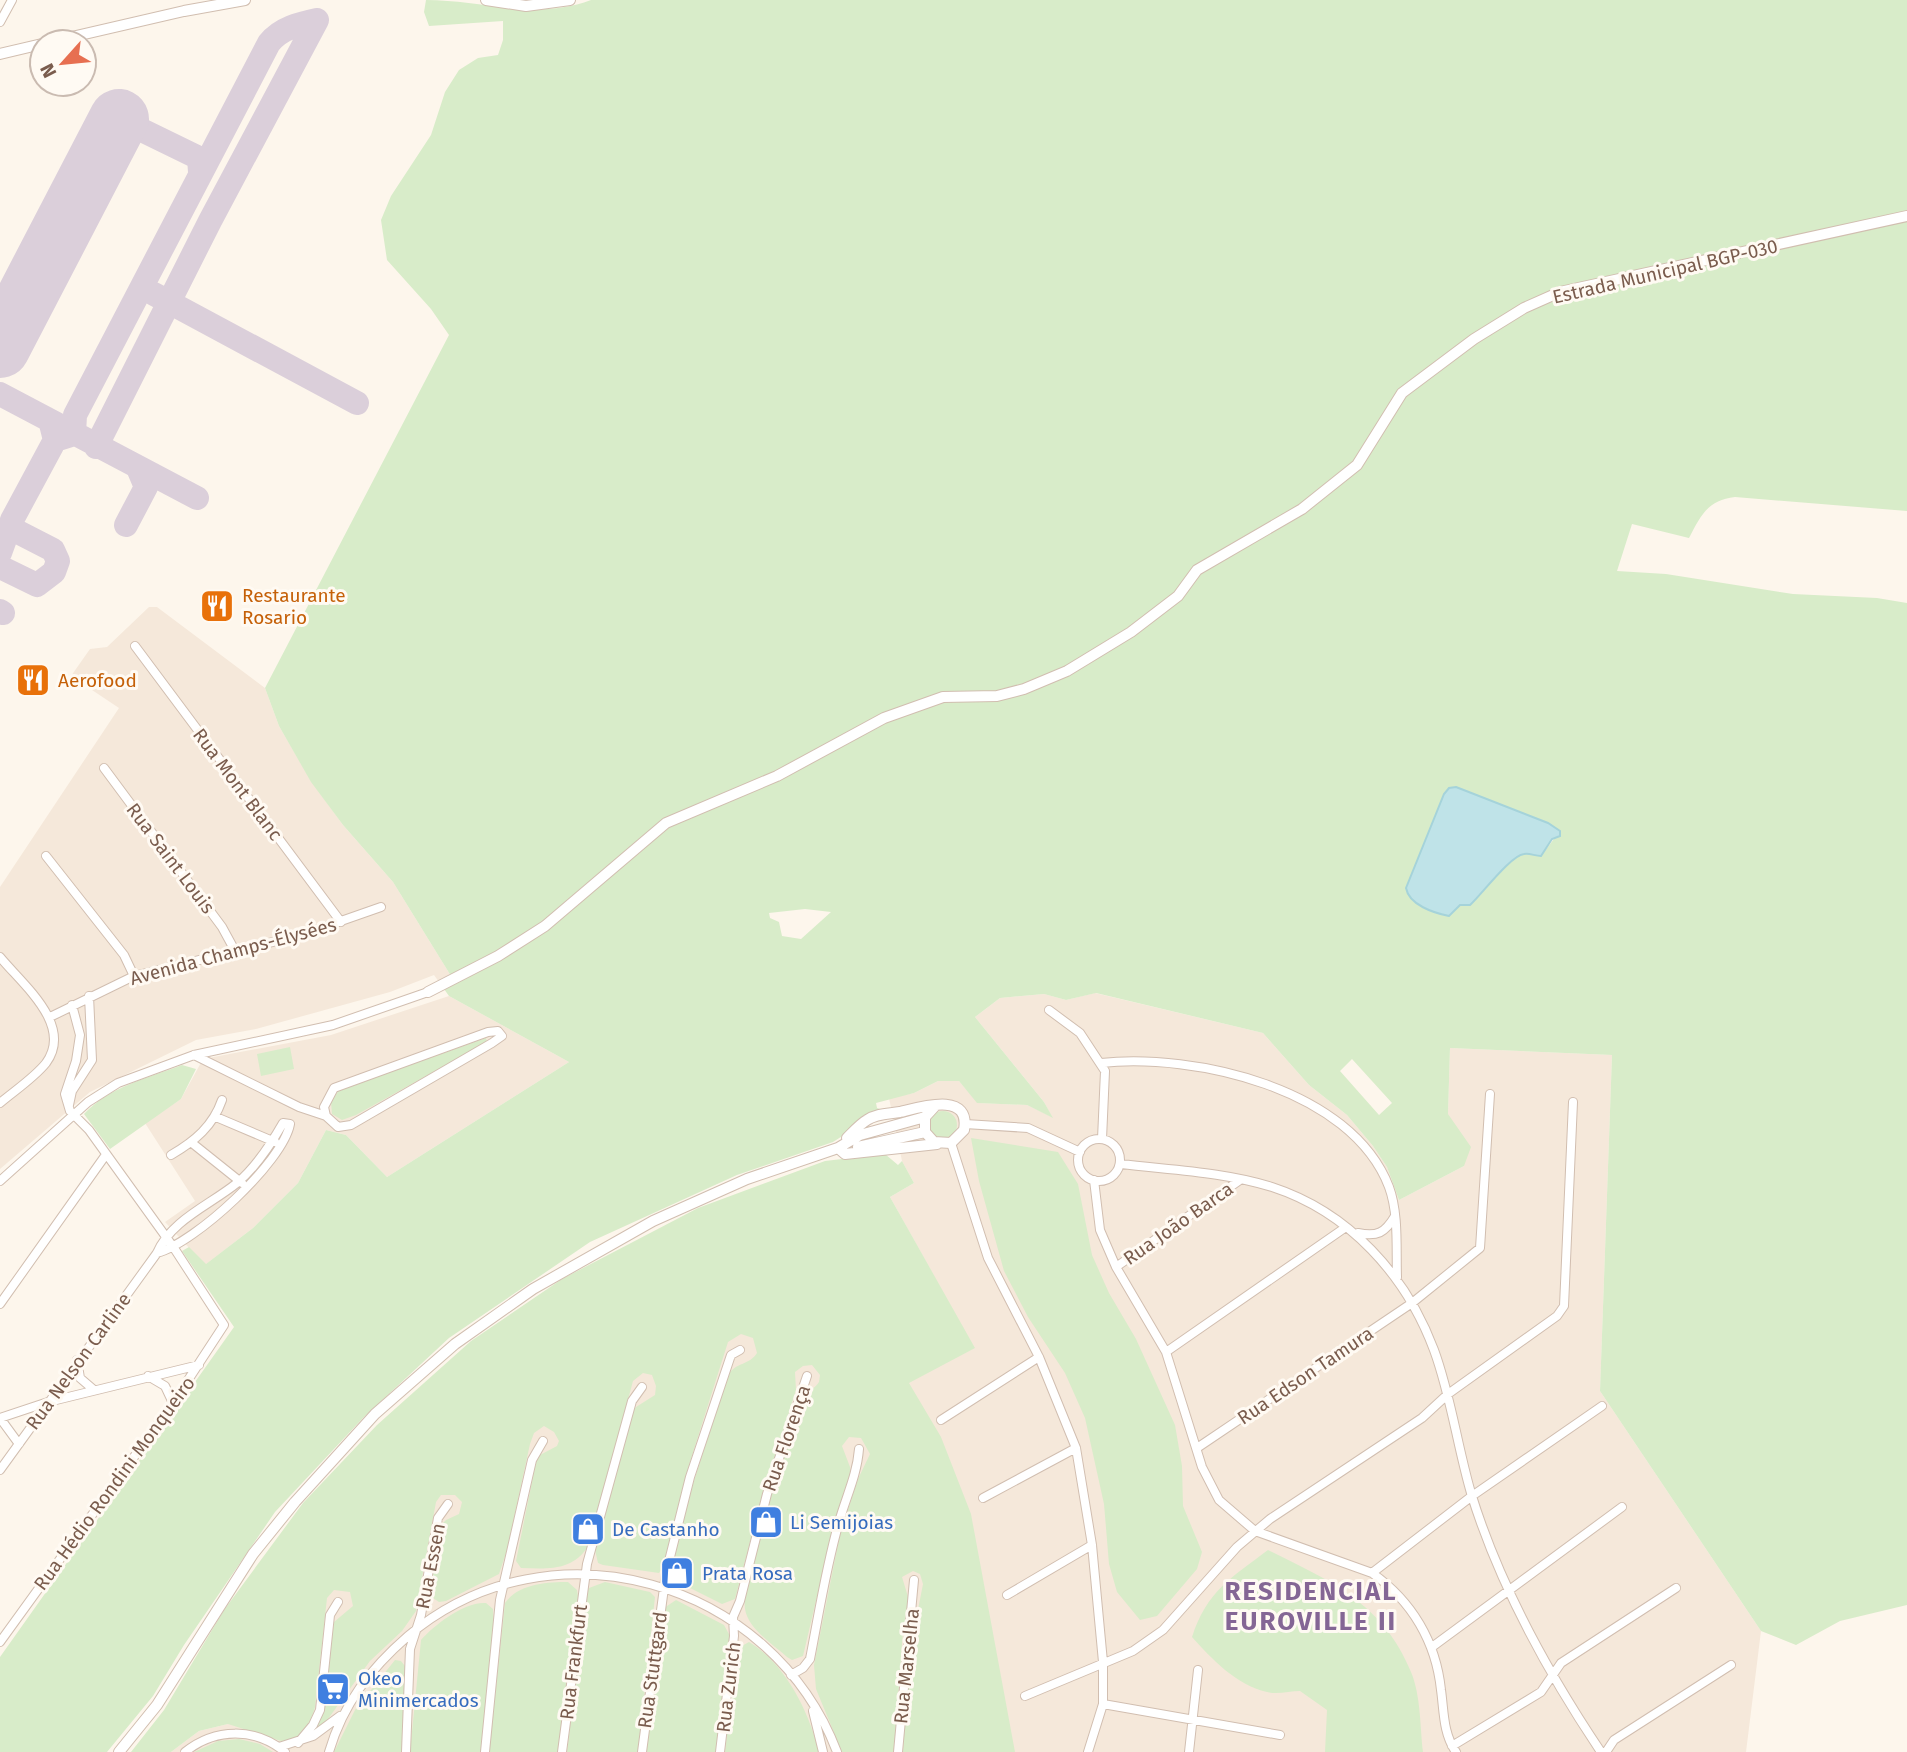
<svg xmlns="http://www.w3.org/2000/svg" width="1907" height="1752" font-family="'Fira Sans',sans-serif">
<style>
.residential{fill:#f5e8da}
.green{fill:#d8ecc9;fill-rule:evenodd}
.water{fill:#bfe3e8;stroke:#a5d3da;stroke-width:2}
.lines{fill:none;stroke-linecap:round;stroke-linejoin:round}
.taxiway{stroke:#dbcfda;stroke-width:24}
.runway{stroke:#dbcfda;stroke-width:60}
.minor-casing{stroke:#d1beb0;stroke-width:10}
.tertiary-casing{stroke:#d1beb0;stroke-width:12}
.minor{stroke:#fff;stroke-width:8}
.tertiary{stroke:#fff;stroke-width:10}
.labels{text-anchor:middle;stroke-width:6;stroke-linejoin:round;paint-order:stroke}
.street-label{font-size:19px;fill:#7a5c4d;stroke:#fffaf3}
.food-label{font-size:19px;fill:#c56008;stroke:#fffaf3;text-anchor:start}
.shop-label{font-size:19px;fill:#366cbe;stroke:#fffaf3;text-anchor:start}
.district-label{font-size:26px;font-weight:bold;letter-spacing:2px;fill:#846695;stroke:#fffaf3}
</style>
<rect width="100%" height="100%" fill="#fdf6ec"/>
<path class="residential" d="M149,607H157L265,688L279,726L311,781L343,825L393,882L451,976L439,982L434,975L390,992L256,1029L196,1040L90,1092L0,1169V887L119,708L71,676L90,649L107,647Z
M1095,993L1263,1033L1309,1085L1347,1115L1373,1146L1387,1167L1399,1200L1464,1166L1448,1114L1450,1048L1612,1055L1600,1391L1761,1631L1746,1752H171L199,1731L228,1724L265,1659L441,1475L743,1318L974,1348L890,1197L914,1183L902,1161L889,1098L914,1093L938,1081H959L978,1103L1027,1105L1052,1117L1044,1102L975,1017L1000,998L1044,994L1066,1000Z
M449,996L569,1062L387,1177L346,1135L326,1130L298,1183L253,1228L205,1265L165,1222L195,1201L145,1123L181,1099L203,1059L331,1035Z"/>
<path class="green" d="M426,0C483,0 535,21 591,0H1907V511L1735,497C1708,500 1701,515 1689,538L1632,524L1617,571L1666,574L1793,594L1877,598L1907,603V1605L1840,1621L1796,1645L1761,1631L1600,1391L1612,1055L1450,1048L1448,1114L1471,1147L1464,1166L1399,1200L1387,1167L1373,1146L1347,1115L1309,1085L1263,1033L1096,993L1066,1000L1044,994L1000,998L975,1017L1044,1102L1053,1118L1027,1105L977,1103L959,1081H938L914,1093L876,1103L877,1108L883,1110L833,1142L737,1175L590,1242L449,1338L363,1418L275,1512L184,1645L153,1696L107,1752H0V1657L234,1327L182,1251L189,1247L206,1264L253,1228L298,1183L326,1130L346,1135L387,1177L569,1062L449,996L439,982L451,976L393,882L343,825L311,782L279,726L265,688L449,335L431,309L387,260L381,220L391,196L431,135L445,92L459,70L478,58L498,55L503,40V21L429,26L424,12ZM1456,787L1560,831L1541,856C1535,856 1530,853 1525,854C1511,855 1481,895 1470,905H1460L1449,788ZM805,909L831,912L801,939L782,936L779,922L770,918L769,913ZM1352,1059L1392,1103L1379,1115L1340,1071Z
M486,1038L487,1042L356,1115L342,1120L332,1114L331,1102L339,1090Z
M290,1047L294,1069L261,1076L257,1054Z
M182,1065L196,1069L181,1099L110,1149L84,1114C109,1087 148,1078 182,1065Z
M929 1125a14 14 0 1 1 28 0a14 14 0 1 1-28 0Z
M971,1138L1058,1152L1078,1184L1092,1255L1109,1293L1136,1339L1175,1425L1182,1466L1183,1506L1202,1552L1197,1569L1157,1616L1140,1620L1117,1592L1109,1564L1104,1504L1085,1418L1065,1373L1028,1317L1004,1271L979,1181Z
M885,1154L898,1165L902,1161L914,1183L890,1197L975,1348L909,1383L941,1437L971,1514L1015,1752H903L907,1666L923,1584L920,1574L913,1571L902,1577L909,1600L903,1631L894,1752H842L816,1689L814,1665L840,1534L858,1479L870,1454L861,1438L849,1437L842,1446L850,1467V1477L831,1537L803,1656L792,1660L787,1657C773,1644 748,1629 745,1609C741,1586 790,1418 804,1396C808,1390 815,1389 819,1382L820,1375L812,1365L803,1366L795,1372L796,1390L757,1515L735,1599L722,1604L674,1580L672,1567L693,1484L728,1375C736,1362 750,1365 757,1353L753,1338L741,1334L728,1342L690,1462L663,1567L659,1573L603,1565L598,1563L595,1550L631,1415L636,1407L655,1395L656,1386L652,1375L643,1373L633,1381L589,1545C573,1571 549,1569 521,1568L516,1561L536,1462L540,1455L557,1446L559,1441L554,1432L544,1426L534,1433L530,1444L507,1550L499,1574L446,1601L439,1602L430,1596L439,1527L446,1520L459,1514L462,1502L455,1495H441L436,1502L416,1611L402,1631L370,1661L320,1730L316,1729L323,1707L334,1622L353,1606L350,1592L334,1590L327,1598L315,1707C311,1722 302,1738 287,1743L228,1724L199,1731L171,1752H131L164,1710L224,1610L303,1503L377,1425L471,1341L562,1279L698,1208L825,1161Z
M1268,1550C1329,1580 1384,1604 1411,1672C1421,1696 1420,1727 1423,1752H1325L1327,1710L1300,1691C1290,1691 1277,1695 1267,1692C1236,1685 1212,1659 1192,1637C1207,1591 1231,1578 1268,1550Z
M568,1582L577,1590L578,1596L558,1752H489L505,1603C518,1584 547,1582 568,1582Z
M605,1582L650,1592L655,1597L638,1752H567L586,1596L589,1588Z
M676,1600L724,1625L730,1636L716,1752H646L664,1608Z
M486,1603L493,1609L494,1627L481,1752H410L421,1640C434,1625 465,1601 486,1603Z
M749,1642C786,1664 809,1712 819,1752H725L736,1656L740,1647Z
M395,1660L401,1661L408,1670L402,1752H334L355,1710Z
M239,1739L260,1744L273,1752H194L218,1741Z"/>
<path class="water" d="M1456,787L1548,823L1560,831V836L1552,839L1541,856C1535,856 1530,853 1524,854C1511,855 1481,895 1470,905H1460L1449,916C1434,913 1409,905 1406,888L1444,794L1449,788Z"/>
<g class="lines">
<path class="taxiway" d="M119,119L199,158L200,172
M154,294L357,403
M0,394L197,498
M55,440L74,434L75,415L269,43C281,28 299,24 317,20
M96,447L210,221L317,20
M126,525L146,487L138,468
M0,553L12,520L55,440L51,424
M0,567L37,585L54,572L58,561L53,550L16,531L7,535
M0,611L3,613"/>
<path class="runway" d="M0,348L119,119"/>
<g class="minor-casing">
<path id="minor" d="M0,22L12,0
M135,646L341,922
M104,768L222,927L234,949
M46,856L124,955L134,976
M0,957C22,984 74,1025 46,1063C34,1078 14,1091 0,1103
M1049,1010L1080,1033L1105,1071L1102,1139
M50,1017L134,976L301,935L381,907
M498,1031L502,1036L492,1043L351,1125L338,1127L326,1116L324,1107L334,1088L488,1032Z
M194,1055L299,1107L326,1116
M1101,1063C1194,1053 1351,1088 1389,1187C1399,1214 1396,1249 1397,1277
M69,1105L72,1091L92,1060L89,996
M216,1117L275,1142
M965,1124L1028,1128L1080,1152
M1078 1160a21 21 0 1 1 42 0a21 21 0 1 1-42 0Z
M192,1143L242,1183
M951,1143L988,1258L1039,1357L1076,1448L1092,1545L1103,1662V1704L1088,1752
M171,1155C195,1141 213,1126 222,1100
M1121,1164C1170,1170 1225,1172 1272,1187C1349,1212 1406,1275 1434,1350C1451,1396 1457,1445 1471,1493C1499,1584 1548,1673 1601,1752
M1094,1180L1100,1230L1116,1267L1166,1352L1202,1467L1219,1500L1255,1531L1372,1573C1412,1601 1436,1642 1441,1690C1444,1711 1443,1734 1456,1752
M0,1181L88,1102L118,1083L194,1055L333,1025L428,992
M1358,1233C1377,1237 1385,1233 1395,1216
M1116,1267L1240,1180
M0,1304L105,1156
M1166,1352L1346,1227
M77,1360L80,1378L94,1390
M148,1376L165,1386L173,1403
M0,1418L48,1402L199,1365
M0,1418L19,1444
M941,1420L1039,1357
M1197,1448L1412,1303L1480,1248L1490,1094
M0,1470L157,1253C171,1220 210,1205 237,1183C255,1168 271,1144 283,1123L290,1124C283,1162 195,1243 157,1253
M983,1498L1076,1448
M1372,1573L1472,1496L1602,1406
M1007,1595L1092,1545
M0,1642L173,1403L224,1325L174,1248L89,1130L70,1111L65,1094L76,1061L80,1035L72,1005
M1432,1647L1622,1507
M791,1675L803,1668L810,1659C819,1613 826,1567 839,1522C846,1497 857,1475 859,1449
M1025,1696L1133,1651L1163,1630L1237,1547L1270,1519L1422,1418L1448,1394L1557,1316L1564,1306L1573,1102
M1103,1704L1280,1735
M813,1711L823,1752
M298,1743L313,1725L320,1710L330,1615L338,1602
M1452,1746L1541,1692L1561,1663L1676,1588
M279,1747L313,1736L340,1716
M185,1752C215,1728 255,1727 285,1752
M329,1752C343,1704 370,1669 408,1636C550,1516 772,1580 837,1752
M406,1752L410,1649L421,1615L438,1518L448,1504
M485,1752L500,1600L532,1460L543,1441
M562,1752L587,1564L632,1401L642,1387
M642,1752L666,1573L690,1477L731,1355L740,1350
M720,1752L734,1636L733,1617L740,1601L767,1494L807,1376
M898,1752L914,1580
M1189,1752L1198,1670
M1606,1752L1614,1740L1731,1665"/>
</g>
<g class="tertiary-casing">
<path id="tertiary" d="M486,0L526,6L570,0
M50,42L184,11L245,0
M0,54L42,44
M428,992L498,956L545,926L666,823L777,776L884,718L943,697L997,696L1024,689L1067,671L1131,632L1178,596L1197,570L1302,509L1357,465L1402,393L1474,339L1524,308L1560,292L1907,216
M847,1138C853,1132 860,1124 867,1120C877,1113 889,1114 900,1112C921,1107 971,1091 964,1130L951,1143L934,1142L925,1132V1117L936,1105
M858,1147L925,1132
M838,1148L845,1154L937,1144
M119,1752L157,1705L253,1554L295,1502L375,1414L455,1344L533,1289L653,1221L747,1179L838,1148L860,1135L925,1117"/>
</g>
<use href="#minor" class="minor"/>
<use href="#tertiary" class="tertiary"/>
</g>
<defs>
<g id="restaurant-square" transform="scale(1.75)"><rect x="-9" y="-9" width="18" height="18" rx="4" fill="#e8710a" stroke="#fffaf3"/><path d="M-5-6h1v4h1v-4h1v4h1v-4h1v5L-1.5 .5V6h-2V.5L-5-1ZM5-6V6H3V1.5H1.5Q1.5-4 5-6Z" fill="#fff"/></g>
<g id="shop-square" transform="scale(1.75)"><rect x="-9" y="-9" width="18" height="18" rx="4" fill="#3f7fe0" stroke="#fffaf3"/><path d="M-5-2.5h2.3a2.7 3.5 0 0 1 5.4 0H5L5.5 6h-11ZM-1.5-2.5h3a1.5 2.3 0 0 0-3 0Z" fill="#fff"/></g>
<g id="supermarket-square" transform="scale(1.75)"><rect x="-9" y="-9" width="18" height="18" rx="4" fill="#3f7fe0" stroke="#fffaf3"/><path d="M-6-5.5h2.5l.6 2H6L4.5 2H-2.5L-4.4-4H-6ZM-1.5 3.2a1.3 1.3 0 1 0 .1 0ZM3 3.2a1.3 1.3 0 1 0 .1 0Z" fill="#fff"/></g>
</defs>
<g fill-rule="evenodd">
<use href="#restaurant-square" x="217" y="606"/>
<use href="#restaurant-square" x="33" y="680"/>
<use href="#shop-square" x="766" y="1522"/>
<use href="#shop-square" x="588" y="1529"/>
<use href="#shop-square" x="677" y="1573"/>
<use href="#supermarket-square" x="333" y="1689"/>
</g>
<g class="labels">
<g class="street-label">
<text transform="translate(1665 271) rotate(-13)" y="7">Estrada Municipal BGP-030</text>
<text transform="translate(238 784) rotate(53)" y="7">Rua Mont Blanc</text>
<text transform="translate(171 858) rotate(53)" y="7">Rua Saint Louis</text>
<text transform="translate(233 951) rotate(-15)" y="7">Avenida Champs-Élysées</text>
<text transform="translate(1178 1223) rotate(-35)" y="7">Rua João Barca</text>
<text transform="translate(78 1361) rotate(-54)" y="7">Rua Nelson Carline</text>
<text transform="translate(1305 1375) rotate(-34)" y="7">Rua Edson Tamura</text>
<text transform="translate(786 1438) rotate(-71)" y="7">Rua Florença</text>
<text transform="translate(114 1483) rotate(-54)" y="7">Rua Hédio Rondini Monqueiro</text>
<text transform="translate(430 1566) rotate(-79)" y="7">Rua Essen</text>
<text transform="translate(573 1662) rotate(-83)" y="7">Rua Frankfurt</text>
<text transform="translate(906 1666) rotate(-84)" y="7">Rua Marselha</text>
<text transform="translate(652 1670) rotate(-82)" y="7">Rua Stuttgard</text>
<text transform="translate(728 1687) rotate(-83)" y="7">Rua Zurich</text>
</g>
<g class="food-label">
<text x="242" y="602">Restaurante<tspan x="242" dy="22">Rosario</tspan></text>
<text x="58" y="687">Aerofood</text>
</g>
<g class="shop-label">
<text x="790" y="1529">Li Semijoias</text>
<text x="612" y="1536">De Castanho</text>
<text x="702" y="1580">Prata Rosa</text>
<text x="358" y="1685">Okeo<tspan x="358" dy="22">Minimercados</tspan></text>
</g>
<g class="district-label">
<text x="1311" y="1600">RESIDENCIAL<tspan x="1311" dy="30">EUROVILLE II</tspan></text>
</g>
</g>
<g transform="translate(63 63) rotate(243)"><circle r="33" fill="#fffaf3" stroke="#cabbb1" stroke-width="2"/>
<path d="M0-5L12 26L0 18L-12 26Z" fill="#e76f51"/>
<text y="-10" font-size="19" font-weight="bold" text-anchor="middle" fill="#7a5c4d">N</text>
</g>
</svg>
